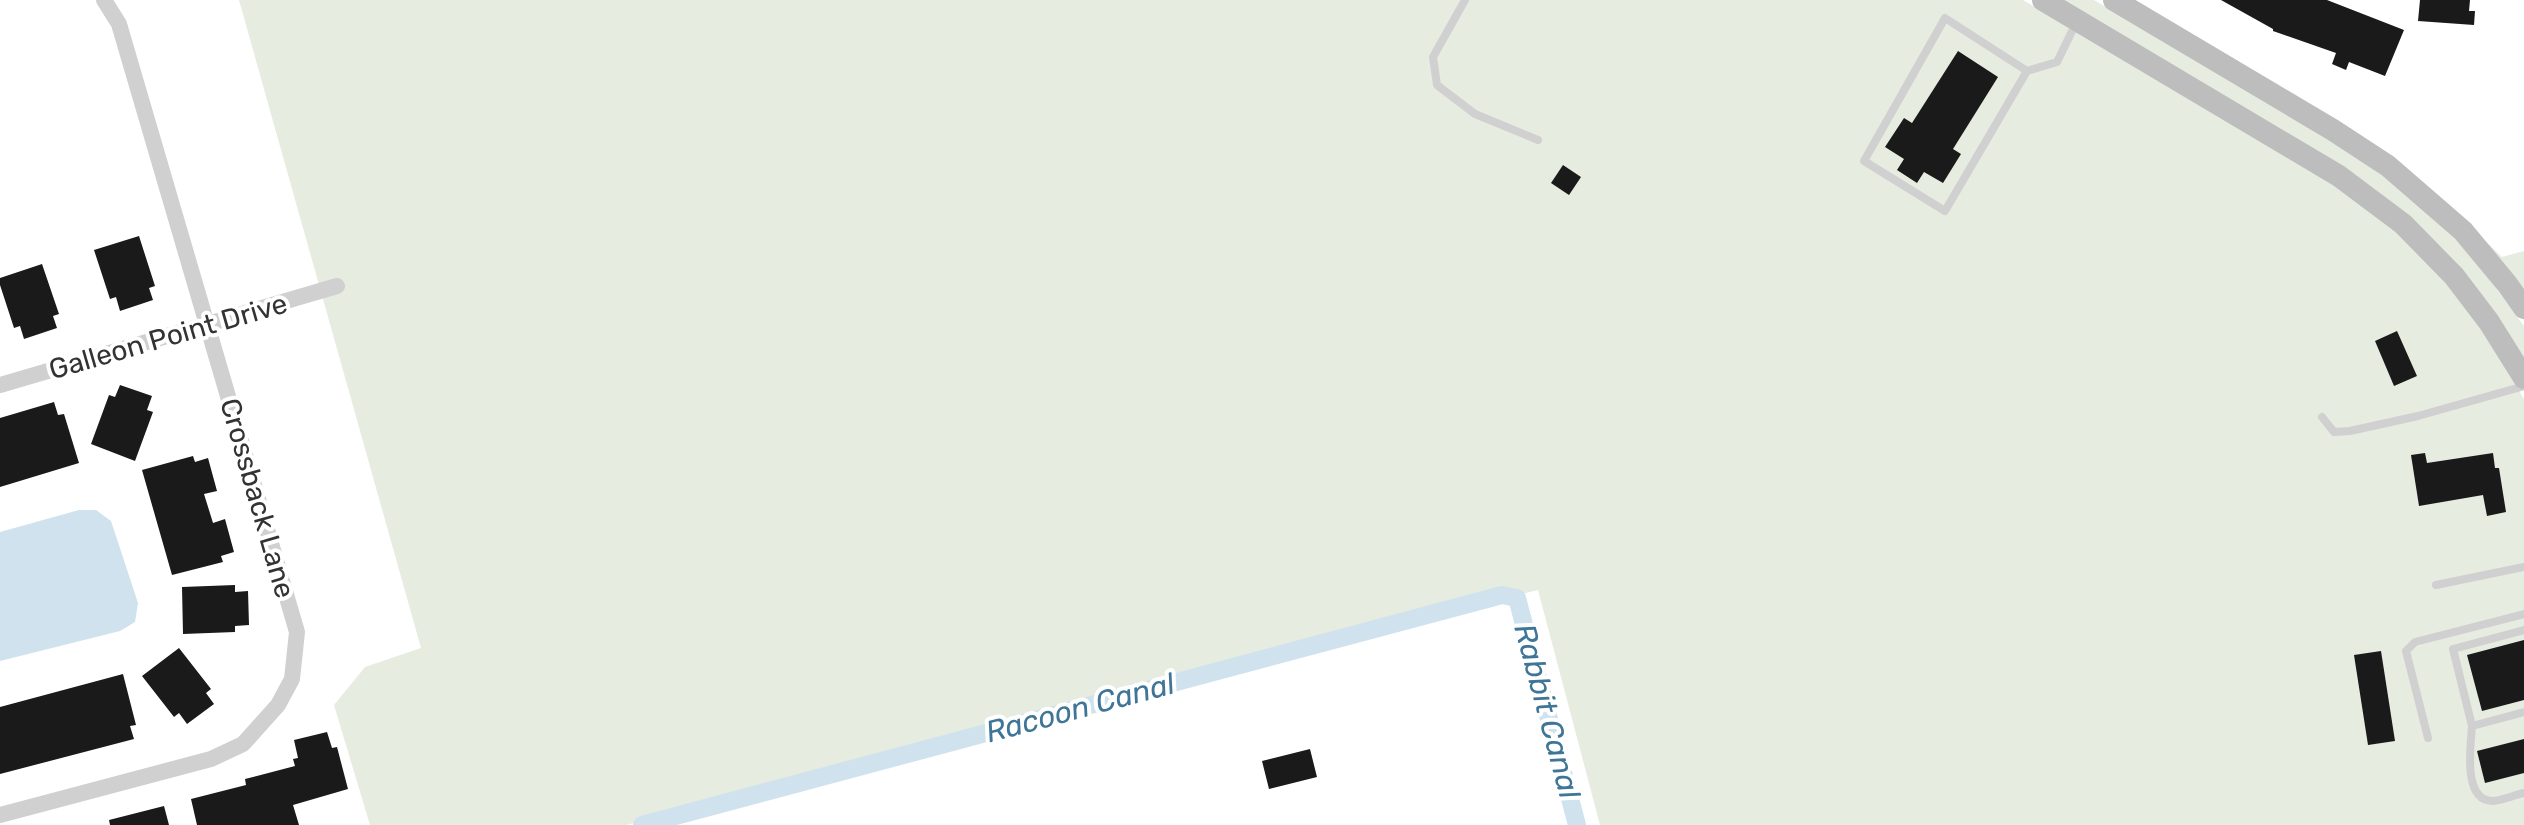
<svg xmlns="http://www.w3.org/2000/svg" width="2524" height="825" font-family="Rubik,sans-serif">
<style>
.green{fill:#e6ecdf}
.water{fill:#cfe2ee}
.lines{fill:none;stroke-linecap:round;stroke-linejoin:round}
.canal{stroke:#cfe2ee;stroke-width:18}
.building{fill:#1a1a1a}
.lane{stroke:#d0d0d0;stroke-width:8}
.street{stroke:#d0d0d0;stroke-width:16}
.secondary{stroke:#bdbdbd;stroke-width:22}
.labels{text-anchor:middle;stroke-width:8;stroke-linejoin:round;paint-order:stroke}
.street-label{font-size:28px;fill:#333;stroke:#fff}
.water-label{font-size:30px;font-style:italic;fill:#3f7597;stroke:#fff}
</style>
<rect width="100%" height="100%" fill="#fff"/>
<path class="green" d="M239,0H2023L2334,185L2398,232L2447,283L2482,328L2524,399V825H1600L1538,590L626,825H370L334,705L365,667L421,648Z
M2062,0H2094L2329,139L2383,174L2456,239L2479,265L2524,326V359L2497,316L2461,269Z
M2473,229L2502,257L2524,251V292Z"/>
<path class="water" d="M79,510H96L111,521L138,603L135,622L120,631L0,661V532Z"/>
<g class="lines">
<path class="canal" d="M642,825L1502,595L1517,598L1577,825"/>
</g>
<path class="building" d="M2221,0H2327L2404,30L2385,76L2349,62L2346,70L2332,64L2336,53L2273,31V29Z
M2420,0H2470L2469,11H2475L2474,25L2418,21Z
M1958,51L1998,77L1953,149L1961,154L1943,183L1924,172L1917,183L1897,170L1904,159L1885,147L1904,118L1912,123Z
M1563,165L1581,177L1569,195L1551,183Z
M139,236L155,286L149,288L153,300L120,311L116,297L110,299L94,250Z
M42,264L59,314L53,316L57,328L24,339L20,326L14,328L0,285V278Z
M2397,331L2417,376L2394,386L2375,341Z
M120,385L152,396L147,410L153,412L135,461L91,444L109,395L115,397Z
M54,402L58,415L64,414L79,463L0,487V418Z
M2425,453L2427,463L2493,453L2495,468H2499L2506,512L2487,516L2483,495L2419,506L2411,455Z
M193,456L195,462L208,458L217,491L204,494L213,523L225,519L234,552L221,556L223,562L172,575L142,470Z
M235,585V592L248,591L249,625L235,626V632L183,634L182,587Z
M2524,640V700L2482,711L2467,655Z
M179,648L211,689L206,693L214,704L187,724L179,713L174,717L142,676Z
M2381,651L2395,741L2368,745L2354,655Z
M123,674L136,725L130,726L134,739L0,774V707Z
M327,732L332,748L337,747L348,789L293,805L299,825H197L191,799L246,785L245,779L295,766L293,759L298,758L294,740Z
M2524,739V773L2485,783L2477,751Z
M1310,749L1317,777L1269,789L1262,761Z
M164,806L169,825H110L109,820Z"/>
<g class="lines">
<path class="lane" d="M1465,0L1433,57L1437,85L1475,114L1538,140
M2027,71L1945,18L1864,161L1945,211L2027,71L2057,62L2077,21
M2322,417L2334,432L2350,431L2418,416L2524,386
M2436,585L2524,567
M2524,630L2453,649L2472,726L2524,712
M2472,726C2471,744 2462,800 2492,801C2502,801 2514,795 2524,793
M2428,738L2406,651L2415,642L2524,614"/>
<path class="street" d="M0,385L337,286
M0,815L211,759L243,744L278,705L292,679L297,632L119,24L104,0"/>
<path class="secondary" d="M2043,0L2339,176L2403,224L2454,276L2489,322L2524,378
M2114,0L2333,130L2388,166L2463,231L2507,284L2524,308"/>
</g>
<g class="labels">
<g class="street-label">
<text transform="translate(168 336) rotate(-16)" y="10">Galleon Point Drive</text>
<text transform="translate(258 498) rotate(74)" y="10">Crossback Lane</text>
</g>
<g class="water-label">
<text transform="translate(1080 708) rotate(-15)" y="10">Racoon Canal</text>
<text transform="translate(1547 711) rotate(75)" y="10">Rabbit Canal</text>
</g>
</g>
</svg>
